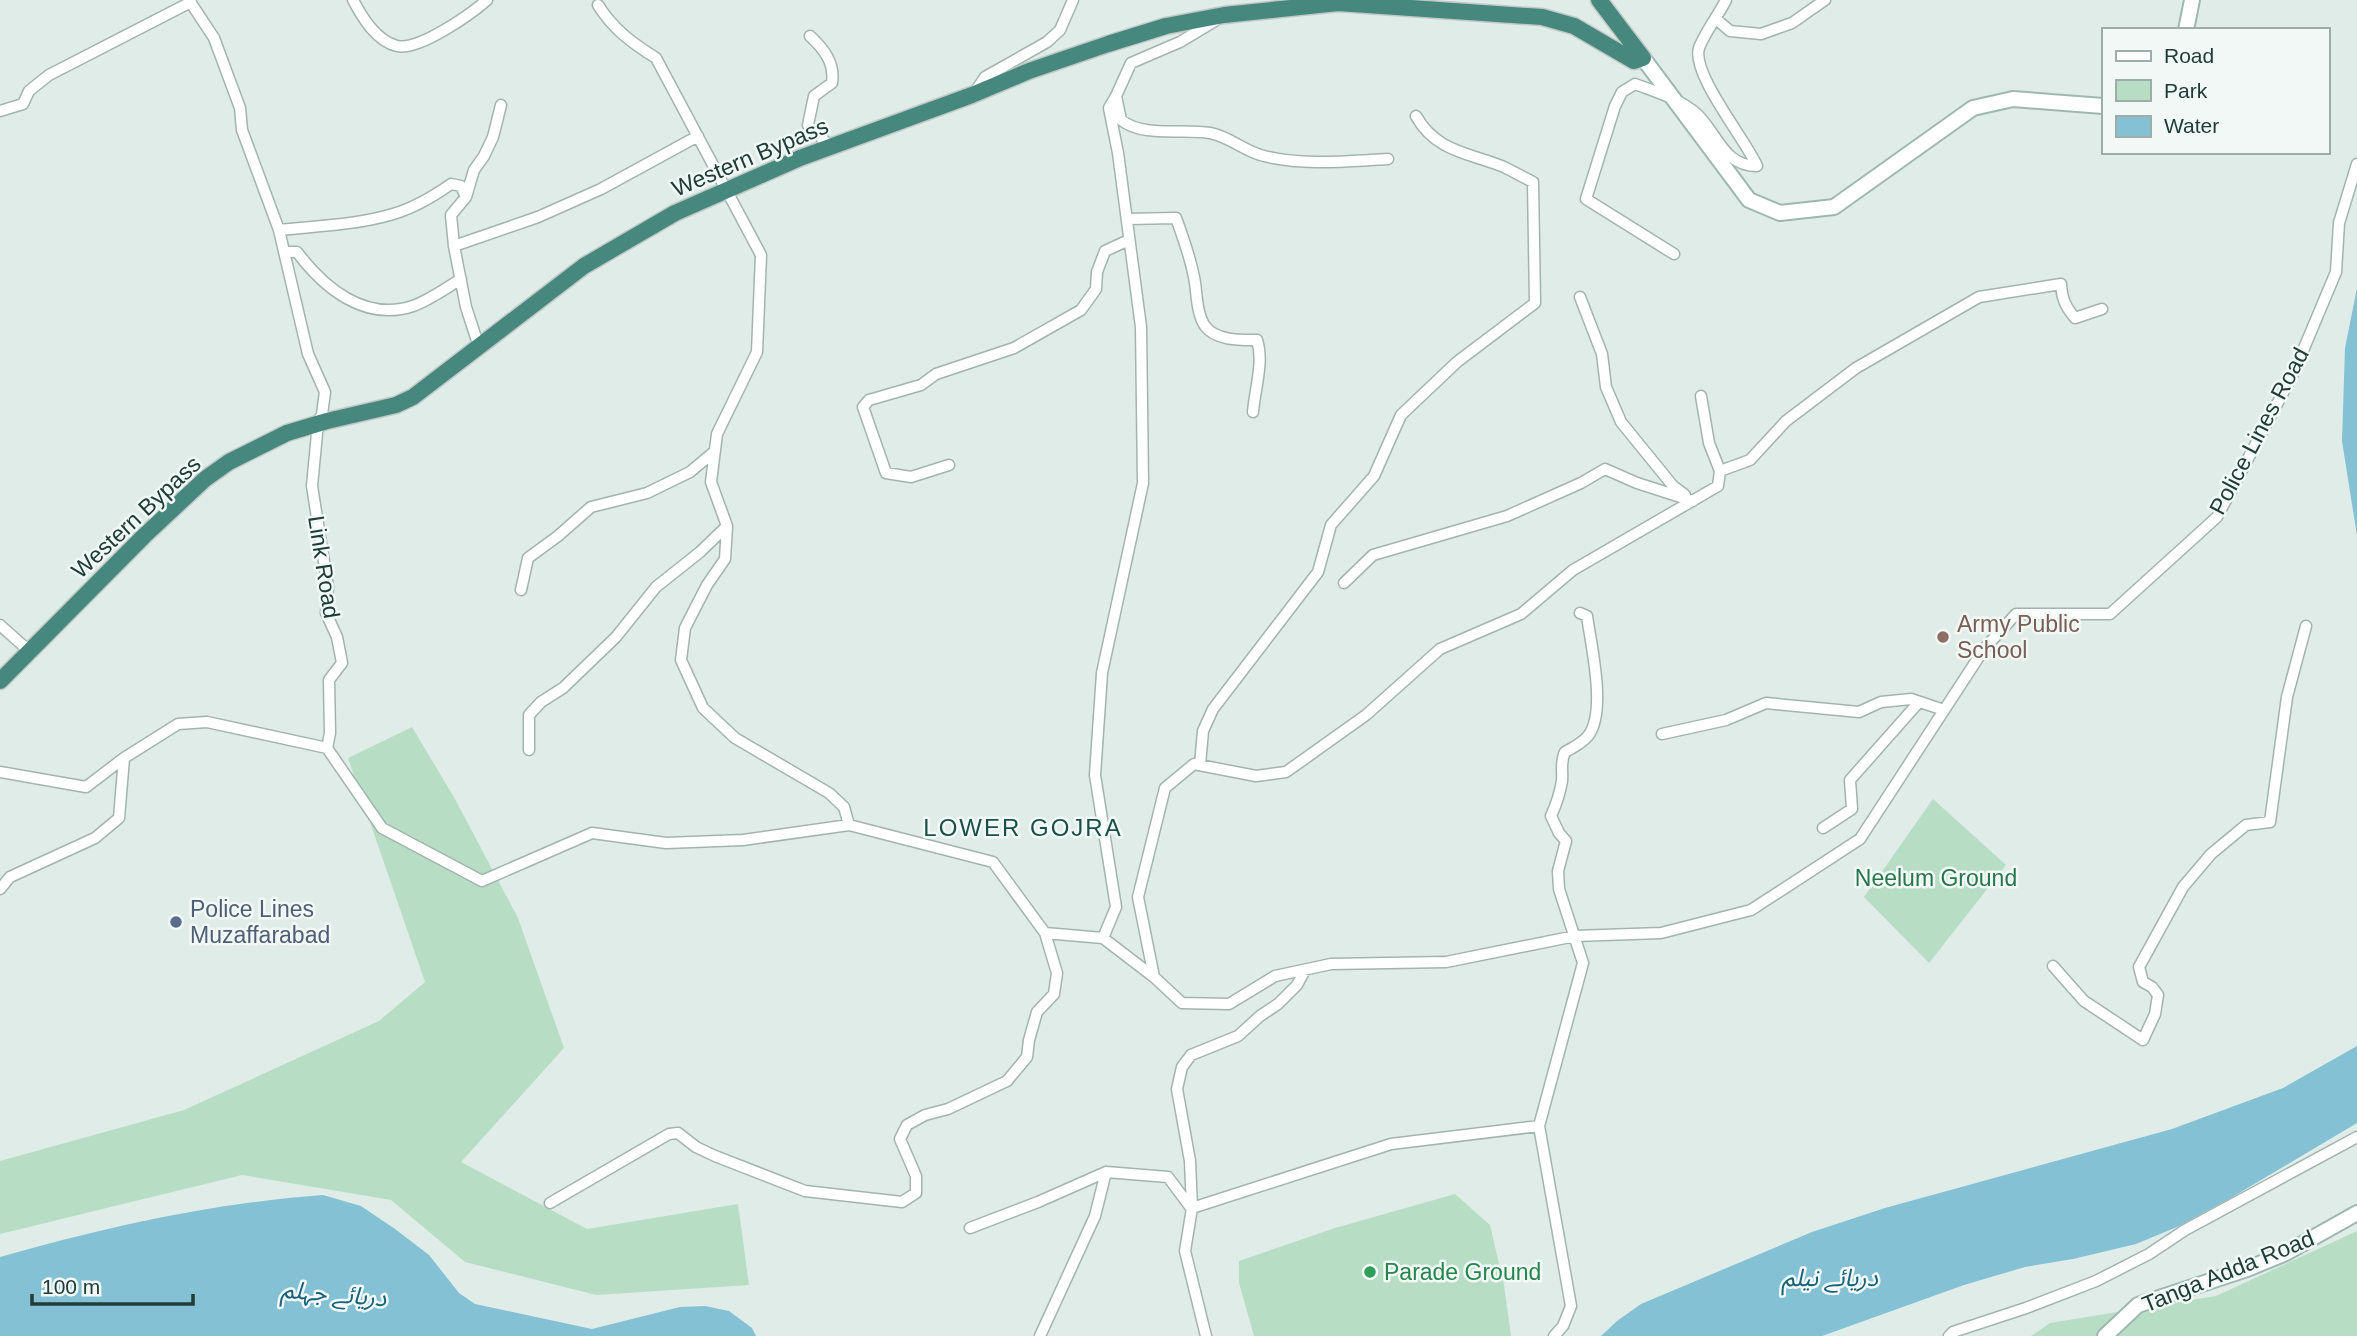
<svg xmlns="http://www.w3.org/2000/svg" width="2357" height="1336" font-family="Helvetica,'Noto Sans Arabic',sans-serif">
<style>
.green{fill:#b7dec5}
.water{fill:#84c1d4}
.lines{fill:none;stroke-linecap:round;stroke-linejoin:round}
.minor-casing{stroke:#a3b4b0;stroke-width:13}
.secondary-casing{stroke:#9eb8b1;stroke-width:18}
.trunk-casing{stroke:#c1c9c7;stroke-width:19}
.minor{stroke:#fff;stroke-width:10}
.secondary{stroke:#fff;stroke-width:14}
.trunk{stroke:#46887e;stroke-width:16}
.education-dot{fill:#8d6e63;stroke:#f1f8f5;stroke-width:2.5}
.service-dot{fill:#5c6f8a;stroke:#f1f8f5;stroke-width:2.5}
.leisure-dot{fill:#2e9e5b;stroke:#f1f8f5;stroke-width:2.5}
.labels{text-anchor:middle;stroke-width:5;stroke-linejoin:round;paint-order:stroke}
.street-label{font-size:23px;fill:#203d38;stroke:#f1f8f5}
.education-label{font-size:23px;fill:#785e54;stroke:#f1f8f5;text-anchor:start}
.park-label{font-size:23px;fill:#28764d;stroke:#f1f8f5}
.service-label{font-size:23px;fill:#4e5e75;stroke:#f1f8f5;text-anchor:start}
.leisure-label{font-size:23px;fill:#27864d;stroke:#f1f8f5;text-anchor:start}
.neighbourhood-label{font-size:24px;letter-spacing:2px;fill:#1b5048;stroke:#f1f8f5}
.water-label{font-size:24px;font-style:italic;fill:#17627c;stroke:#f1f8f5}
</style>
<rect width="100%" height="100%" fill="#e0ece8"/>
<path class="green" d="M412,727L455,799L518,918L564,1048L461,1162L587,1229L738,1204L749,1285L596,1295L465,1262L391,1200L242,1175L0,1234V1161L184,1110L379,1021L425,982L348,758Z
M1933,799L2006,865L1929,963L1864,897Z
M1455,1194L1490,1225L1504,1285L1511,1336H1254L1239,1283V1261L1335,1228Z
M2357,1231V1336H2031L2050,1323L2216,1296Z"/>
<path class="water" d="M2357,288V536L2342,441L2345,348Z
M2357,1046V1123L2229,1199L2177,1227L2136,1244L2073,1259L2025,1267L1964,1285L1822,1336H1601L1617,1321L1641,1304L1812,1232L1885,1208L2172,1129L2283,1088Z
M323,1195L361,1206L395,1229L429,1255L459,1293L475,1304L592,1329L680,1307L705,1306L729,1311L752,1328L756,1336H0V1257C106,1227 214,1203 323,1195Z"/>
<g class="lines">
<g class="minor-casing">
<path id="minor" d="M189,0L214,38L240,108L242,130L279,230L308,354L325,392L322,414L318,423L312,486L328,587L326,613L337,637L342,663L329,680L330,733L327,748
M353,0C362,17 376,41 397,46C419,51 471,14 487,0
M598,5C613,29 632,43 656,58L761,255L757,352L717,434L711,482L727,526L725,559L707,585L685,628L681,660L703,708L735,738L829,793L844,807L849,825
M1716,19L1730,31L1761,34L1792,23L1825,0
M1215,21L1180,42L1131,63L1116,96L1121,120C1144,138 1182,128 1210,133C1229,136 1245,152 1264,156C1304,166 1347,161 1388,159
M810,36C824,49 835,63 832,83L814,96L808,125L831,147
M975,92L985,77L1047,42L1060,30L1073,0
M0,111L23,104L29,91L49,75L191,2
M1127,219L1176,218C1183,237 1190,257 1194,277C1197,291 1196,313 1205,326C1216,341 1241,340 1257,340C1264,362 1255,388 1253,412
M279,230C316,226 357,225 393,214C414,208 434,196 451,184L461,186L466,197
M454,246L451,215L466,197L474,170L484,156L493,137L501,105
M284,252H297C324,288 365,322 413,306C430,300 446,288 461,279
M1674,254L1586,199L1615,106L1622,92L1635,84C1656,92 1681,99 1698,115C1718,135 1724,166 1757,166C1746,140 1691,74 1699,48C1704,34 1719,14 1726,0
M1580,297L1602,354L1606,387L1621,422L1673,486L1685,495
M479,347L466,307L454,246L538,217L601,189L698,136
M949,465L911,477L886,473L863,407L869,400L921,385L936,374L1014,348L1081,310L1096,289L1097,272L1105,251L1129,240
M1720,471L1750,460L1786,421L1856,368L1979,297L2061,284C2062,299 2065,306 2075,318L2102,309
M1344,583L1373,555L1507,516L1581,483L1605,469L1637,483L1693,501
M521,590L528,558L558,536L591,507L647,493L690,472L715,451
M0,625L29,651
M1662,734L1726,720L1766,703L1859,712L1881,702L1911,699L1944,710
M529,750V715L541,702L563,688L616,637L656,587L700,552L727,526
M1200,765L1203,731L1213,709L1318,572L1331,525L1374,476L1401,415L1457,362L1535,303L1533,182C1523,177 1514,172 1504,167C1470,153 1436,152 1416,116
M0,772L86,787L124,758
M1823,828L1852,809L1850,780L1919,702
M0,889L10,877L95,838L119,818L124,758L178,724L207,722L327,748L382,828L482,881L592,833L666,843L743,840L849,825L993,862L1045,933L1103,938L1154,977L1182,1003L1229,1004L1275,976L1331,964L1446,962L1575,936L1661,933L1751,910L1860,839L1984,649L2016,614H2110L2217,517L2294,372L2336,272L2339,223L2357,164
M1103,938L1116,907L1095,775L1102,673L1143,483L1141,327L1118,153L1109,108L1116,96
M2053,966L2084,1001L2143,1040L2155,1014L2158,995L2152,987L2143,982L2139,967L2183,887L2211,854L2246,825L2270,822L2287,697L2306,626
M1154,977L1138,897L1165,788L1194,764L1256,776L1286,772L1366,715L1440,649L1521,614L1573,570L1718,486L1720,471L1709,443L1701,396
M1539,1126L1571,1306L1563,1326L1554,1336
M550,1203L669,1134L678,1133L696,1147L715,1156L805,1191L902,1202L916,1193V1176L900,1139L907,1125L925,1115L948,1109L1007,1081L1027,1057L1029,1040L1037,1012L1054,994L1057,973L1045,933
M1192,1208L1190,1161L1177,1089L1182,1067L1191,1055L1238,1036L1260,1016L1278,1004L1297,985L1305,970
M970,1228L1038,1202L1106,1172L1168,1177L1191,1208
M1040,1336L1095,1216L1106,1172
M1206,1336L1185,1251L1192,1208L1391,1144L1539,1126L1583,963L1559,889L1558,871L1566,841L1559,833L1551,816C1556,805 1560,793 1562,781C1563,770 1560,762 1565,752C1574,747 1581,744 1588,736C1607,712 1591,645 1587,616L1580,613
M1949,1336L1953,1332L2026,1308L2096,1281L2149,1254L2185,1230L2357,1137"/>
</g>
<g class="secondary-casing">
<path id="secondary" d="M2186,30L2192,0
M1643,58L1749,200L1780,213L1834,207L1973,108L2013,99L2103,106
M2105,1336L2138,1305L2247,1269L2286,1253L2357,1213"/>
</g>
<g class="trunk-casing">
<path id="trunk" d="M0,681L144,536L205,479L229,462L287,433L327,421L396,405L413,397L584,266L675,213L800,158L972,95L1029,71L1108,44L1166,26L1224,15L1338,3L1542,17L1574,26L1634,61L1643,58L1599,0"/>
</g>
<use href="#minor" class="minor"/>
<use href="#secondary" class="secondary"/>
<use href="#trunk" class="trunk"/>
</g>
<circle class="education-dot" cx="1943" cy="637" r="7"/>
<circle class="service-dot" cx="176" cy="922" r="7"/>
<circle class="leisure-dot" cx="1370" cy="1272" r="7"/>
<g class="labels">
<g class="street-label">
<text transform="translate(750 157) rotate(-23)" y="8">Western Bypass</text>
<text transform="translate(2259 431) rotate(-62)" y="8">Police Lines Road</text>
<text transform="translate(136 517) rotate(-43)" y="8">Western Bypass</text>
<text transform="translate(324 567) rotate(81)" y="8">Link Road</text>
<text transform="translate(2228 1271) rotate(-22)" y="8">Tanga Adda Road</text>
</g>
<g class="education-label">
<text x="1957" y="632">Army Public<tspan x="1957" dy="26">School</tspan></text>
</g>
<g class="park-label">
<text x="1936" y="886">Neelum Ground</text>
</g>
<g class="service-label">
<text x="190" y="917">Police Lines<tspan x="190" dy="26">Muzaffarabad</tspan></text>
</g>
<g class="leisure-label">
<text x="1384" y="1280">Parade Ground</text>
</g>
<g class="neighbourhood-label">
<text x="1023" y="836">LOWER GOJRA</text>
</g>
<g class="water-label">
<text x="1830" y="1286">دریائے نیلم</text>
<text transform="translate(334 1294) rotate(5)" y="8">دریائے جہلم</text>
</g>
</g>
<rect x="2102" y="28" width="228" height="126" fill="#f1f8f5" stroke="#9dada9" stroke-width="2"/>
<rect x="2116" y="51" width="35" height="10" fill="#ffffff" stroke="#9dada9" stroke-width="2"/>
<text x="2164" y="63" font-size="21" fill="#203d38">Road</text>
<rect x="2116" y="80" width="35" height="21" fill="#b7dec5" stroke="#9dada9" stroke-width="2"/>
<text x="2164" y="98" font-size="21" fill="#203d38">Park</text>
<rect x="2116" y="116" width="35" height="21" fill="#84c1d4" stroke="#9dada9" stroke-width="2"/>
<text x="2164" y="133" font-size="21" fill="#203d38">Water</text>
<path d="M32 1294v10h161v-10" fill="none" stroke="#203d38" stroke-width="3.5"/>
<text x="42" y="1294" font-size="21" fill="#203d38" stroke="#f1f8f5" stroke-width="5" paint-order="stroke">100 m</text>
</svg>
